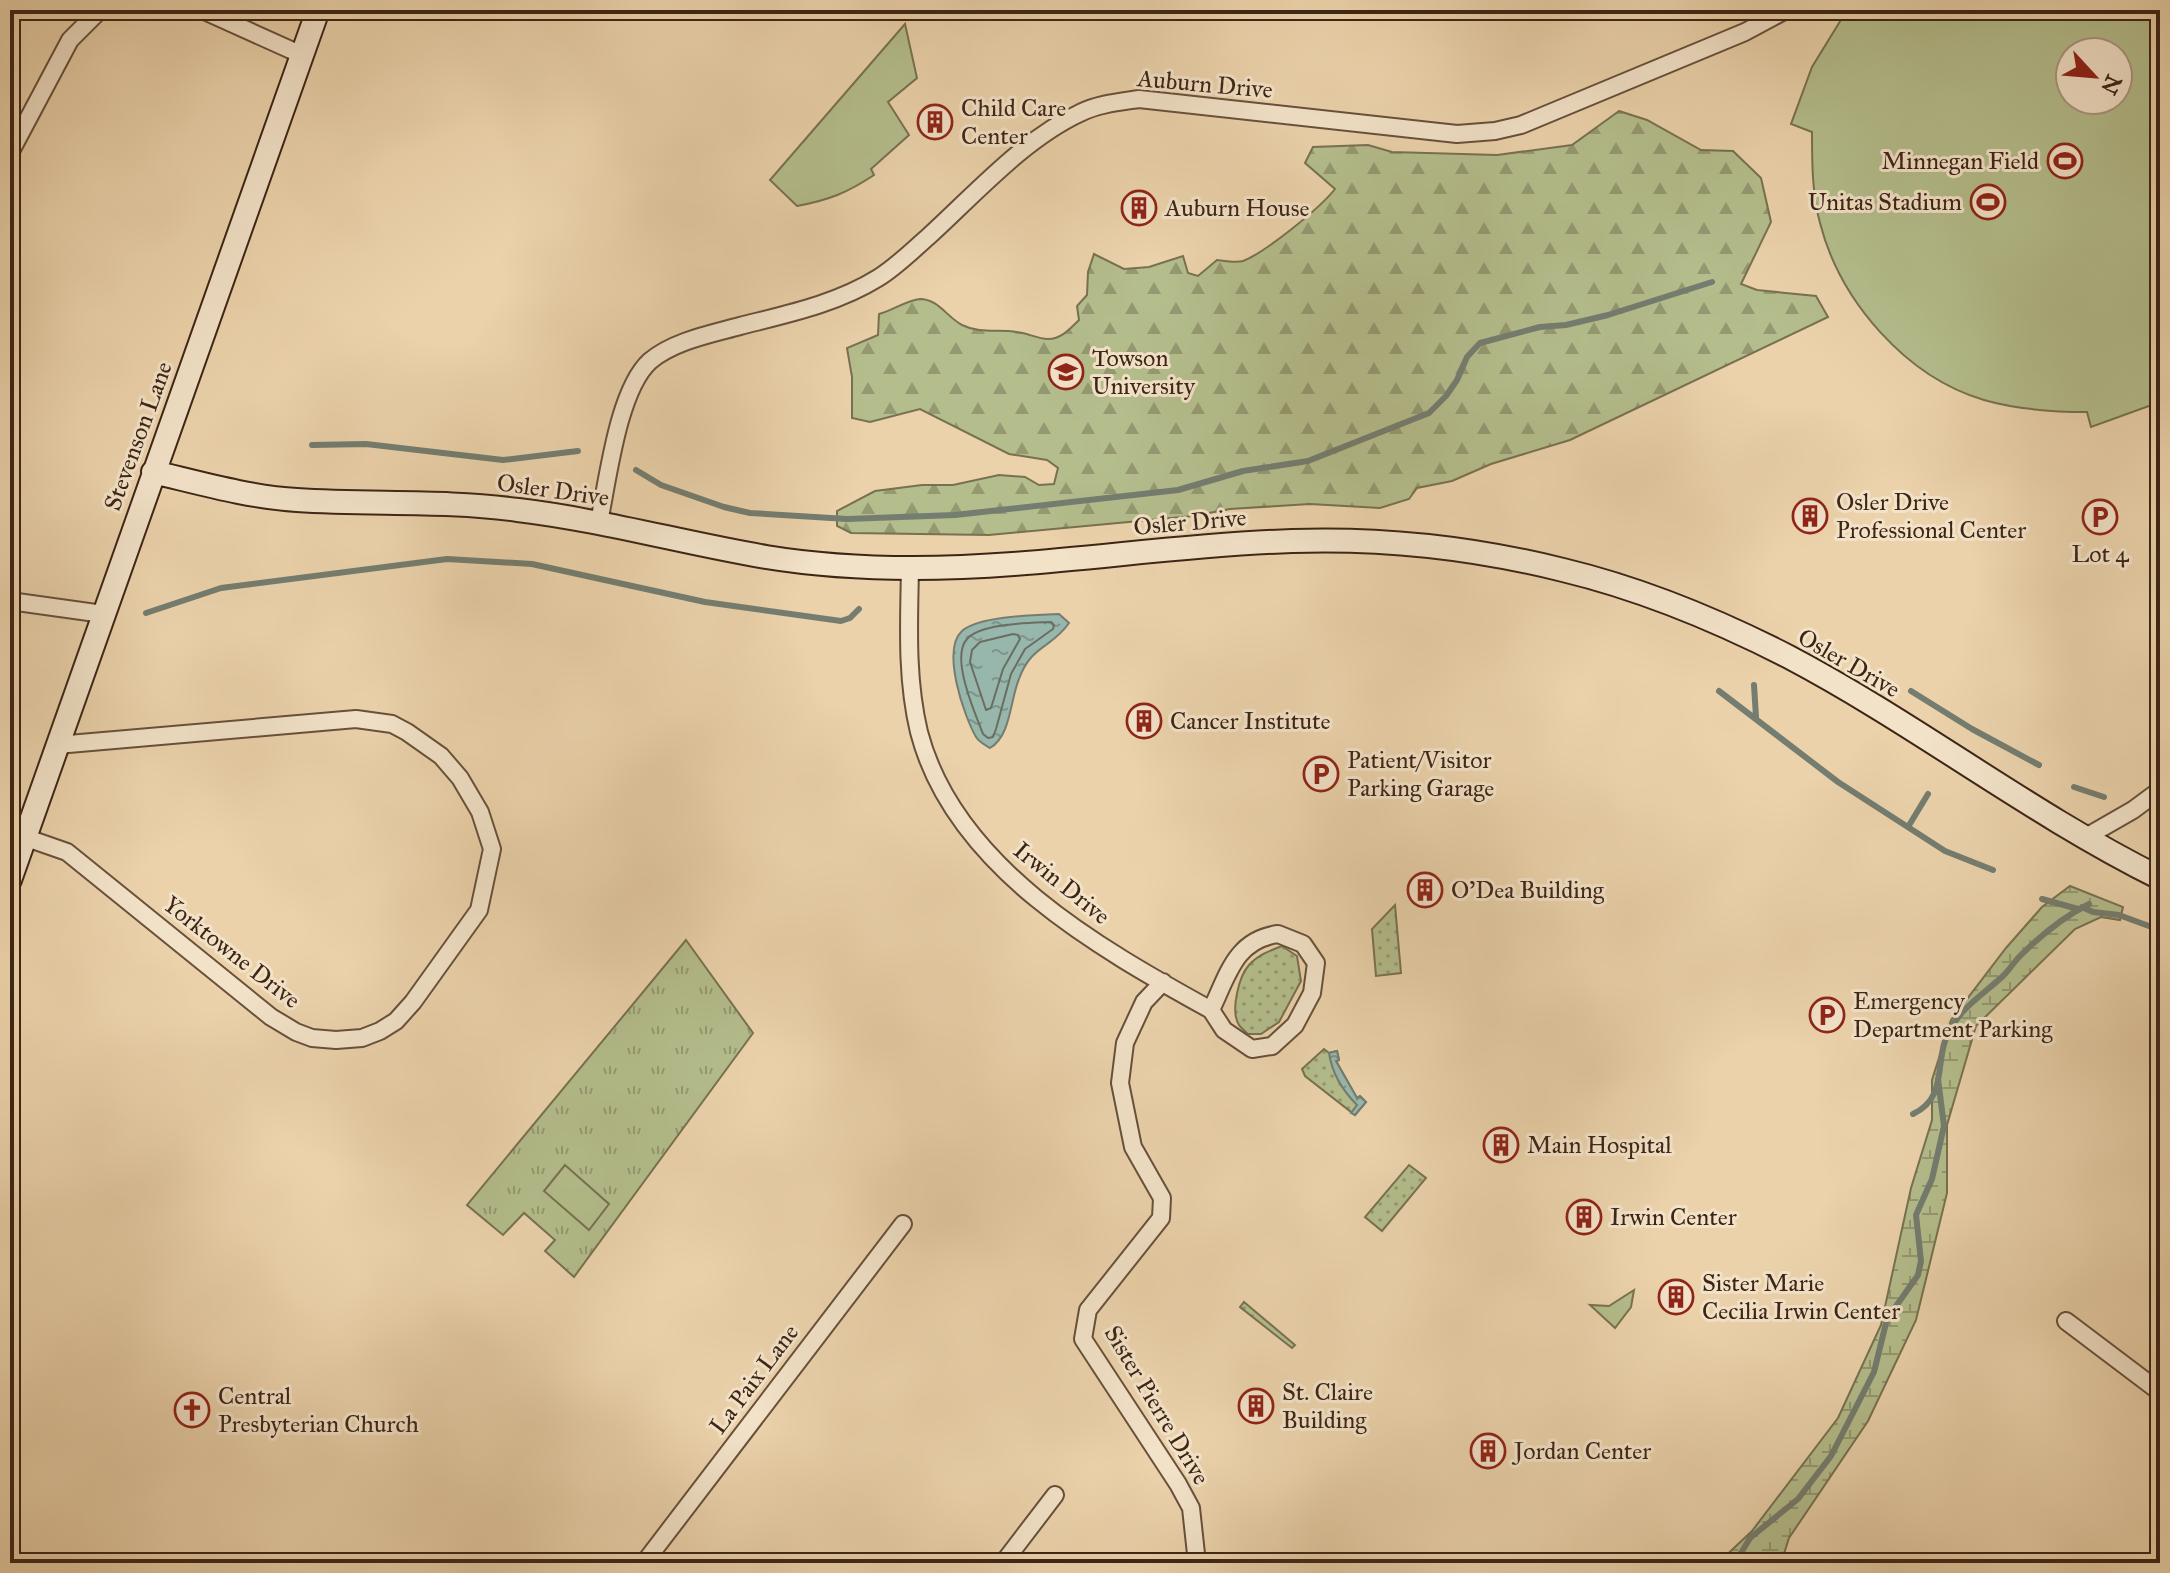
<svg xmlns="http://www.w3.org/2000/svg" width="2170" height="1573" font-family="'IM FELL Great Primer',serif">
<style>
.grass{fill:url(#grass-tufts);stroke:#787151;stroke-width:2}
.forest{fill:url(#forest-firs);stroke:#787151;stroke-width:2}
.wetland{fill:url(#wetland-marsh);stroke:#787151;stroke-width:2}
.park{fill:#b4bd8c;stroke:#787151;stroke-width:2;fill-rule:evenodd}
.garden{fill:url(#garden-dots);stroke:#787151;stroke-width:2}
.water{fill:url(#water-ripples);stroke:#747d70;stroke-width:2}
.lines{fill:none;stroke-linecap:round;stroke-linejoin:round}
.shore{stroke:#6a6e61;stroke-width:2}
.stream{stroke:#747d70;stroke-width:6}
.street-casing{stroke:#68503b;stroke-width:20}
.secondary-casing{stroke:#3d2516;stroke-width:26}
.street{stroke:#f2e2c8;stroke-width:16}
.secondary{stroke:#f2e2c8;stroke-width:22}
.labels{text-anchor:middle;stroke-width:6;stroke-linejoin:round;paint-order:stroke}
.street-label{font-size:24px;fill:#3d2516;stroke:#f2e2c8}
.poi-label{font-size:24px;fill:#3d2516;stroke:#f2e2c8;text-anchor:start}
</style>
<defs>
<pattern id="grass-tufts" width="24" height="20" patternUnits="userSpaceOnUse" patternTransform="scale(2)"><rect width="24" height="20" fill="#b4bd8c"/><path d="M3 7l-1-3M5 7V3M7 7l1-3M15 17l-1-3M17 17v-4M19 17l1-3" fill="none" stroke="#949971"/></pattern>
<pattern id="forest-firs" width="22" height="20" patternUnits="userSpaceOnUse" patternTransform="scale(2)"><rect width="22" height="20" fill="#b4bd8c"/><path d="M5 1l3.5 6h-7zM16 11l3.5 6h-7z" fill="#949971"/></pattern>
<pattern id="wetland-marsh" width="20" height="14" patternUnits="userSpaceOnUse" patternTransform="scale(2)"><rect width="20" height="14" fill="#b4bd8c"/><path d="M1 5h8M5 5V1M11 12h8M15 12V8" fill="none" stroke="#949971"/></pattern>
<pattern id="garden-dots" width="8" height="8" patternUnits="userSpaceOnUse" patternTransform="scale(2)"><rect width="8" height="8" fill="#b4bd8c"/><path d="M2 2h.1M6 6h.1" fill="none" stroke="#949971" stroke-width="1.8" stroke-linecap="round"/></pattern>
<pattern id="water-ripples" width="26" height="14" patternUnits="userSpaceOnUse" patternTransform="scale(2)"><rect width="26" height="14" fill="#98b7ac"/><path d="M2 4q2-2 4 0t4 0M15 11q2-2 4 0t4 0" fill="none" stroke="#7d958b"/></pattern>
</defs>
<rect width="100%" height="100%" fill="#ebd2ab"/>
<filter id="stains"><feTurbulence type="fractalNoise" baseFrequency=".0025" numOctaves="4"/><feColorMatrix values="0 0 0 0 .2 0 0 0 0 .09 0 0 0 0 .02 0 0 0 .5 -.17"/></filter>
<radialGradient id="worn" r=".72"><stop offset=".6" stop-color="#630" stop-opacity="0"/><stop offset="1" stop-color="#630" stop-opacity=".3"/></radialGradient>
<path class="grass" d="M686,940L753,1033L574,1277L545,1251L555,1240L524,1213L503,1235L467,1205Z"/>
<path class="forest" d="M1619,111L1647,120L1701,150L1733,151L1761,178L1771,222L1741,284L1757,290L1816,296L1828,317L1570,440L1491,464L1452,481L1417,488L1409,499L1380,508L1310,504L1230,509L1193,516L989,535L851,533L837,526V511L875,491L922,485H953L999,475L1025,477L1039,485L1054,484L1058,468L1047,460L1009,454L920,409L870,422L852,418V377L847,348L878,335L879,314C892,311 907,300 920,299C938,299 947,317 962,325C980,334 998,329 1017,332C1027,333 1038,339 1048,339C1061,339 1070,329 1079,320L1077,306L1087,295L1088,272L1094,254L1124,269L1149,267L1183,256L1188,273L1198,276L1217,260C1225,261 1236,263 1243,261C1266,252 1320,208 1335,189L1305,163L1313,147L1368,145L1392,152L1497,155L1572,145Z"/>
<path class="wetland" d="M2070,886L2123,907L2120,920L2101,917L2075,929L1976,1026L1947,1125V1193L1916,1320L1868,1421L1789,1538L1783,1557L1787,1563H1718L1752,1531L1838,1418L1881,1325L1911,1188L1932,1120V1080L1951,1020L2006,948L2042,907Z"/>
<path class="park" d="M1847,10H2160V402L2091,427L2087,412C2052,412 2019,410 1984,400C1906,377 1840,301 1820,223C1812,193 1812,162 1812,132L1791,124L1812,67ZM2118,52V100H2070V52Z
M905,24L917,78L888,102L909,135L871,169L874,175C847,193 829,200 797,206L770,180Z
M565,1165L609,1204L589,1230L544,1191Z
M1634,1290L1631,1307L1615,1328L1590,1305L1609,1306Z"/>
<path class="garden" d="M1395,905L1401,973L1376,976L1372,929Z
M1282,946L1297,956L1301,981L1279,1022L1261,1034H1248C1246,1032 1240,1027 1239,1025C1230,1011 1239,976 1249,965C1258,955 1269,951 1282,946Z
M1324,1049L1329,1053L1337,1051L1339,1060L1336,1061L1357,1098L1360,1096L1366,1102L1355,1115L1305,1076L1302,1069Z
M1409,1165L1426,1178L1382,1231L1365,1217Z
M1244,1302L1295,1345L1292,1348L1240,1307Z"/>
<path class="water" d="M1059,614L1069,623C1052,648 1031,645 1019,679C1010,700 1011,736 990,748C985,745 979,742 976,737C964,716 941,650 962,631C979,616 1036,615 1059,614Z
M1337,1051L1339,1060L1336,1061L1357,1098L1360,1096L1366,1102L1355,1115L1351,1113L1357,1105C1343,1091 1332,1073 1329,1053Z"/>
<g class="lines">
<path class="shore" d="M1051,622L1054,625L1053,629L1025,649L1011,674L996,729L993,737L988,738L983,734C975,713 950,657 967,639C980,623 1031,623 1051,622Z
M1013,634L1018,635L1020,639L1003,669L991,708L986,710L970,662L972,650L980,642Z"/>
<path class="stream" d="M312,445L366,444L503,460L578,451
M636,470L661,485L724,507L750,513L847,519L955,515L1178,490L1243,471L1308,461L1429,413L1446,396L1457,380L1467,357L1480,343L1540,327L1566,325L1608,315L1712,282
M146,613L221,588L447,559L532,564L705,602L841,621L850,618L859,609
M1754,685L1756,717
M1719,691L1838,782L1945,851L1993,870
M1911,691L1972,729L2039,765
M2074,787L2104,797
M1908,827L1928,794
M2042,899L2078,909
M2082,907L2093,912L2119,915L2157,929
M1913,1114C1949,1097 1934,1060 1948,1033C1961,1007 1984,994 2004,975C2010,969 2014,962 2020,956C2041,935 2063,917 2089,904
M1735,1563L1750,1538L1798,1499L1831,1456L1874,1372L1887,1319L1918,1275L1921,1261L1916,1215L1932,1179L1944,1126L1938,1079"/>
<g class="street-casing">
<path id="street" d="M202,10L302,55
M10,153L70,40L100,10
M599,522C608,479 618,390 650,361C674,341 711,334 740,326C787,314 836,304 878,278C896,267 913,250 929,236C975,194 1024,139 1080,113C1098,104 1119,102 1139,99L1457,134L1495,131L1521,125L1745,32L1786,10
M910,568C909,623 906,678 919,732C954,867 1099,948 1211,1010
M10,601L103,614
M24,837L67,852L271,1017L296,1032L312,1038L336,1040L362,1038L380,1031L396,1021L413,1002L479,910L492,849L480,812L460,778L441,756L407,732L392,724L356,719L57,745
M2086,837L2133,810L2160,790
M1278,934L1303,944L1316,963L1312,993L1295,1025L1272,1046L1252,1049L1224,1030L1211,1010C1228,975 1235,940 1278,934Z
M1163,982L1144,1002L1125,1043L1120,1083L1133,1147L1162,1198L1161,1218L1088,1310L1083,1339L1178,1484L1191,1508L1197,1563
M2066,1321L2160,1392
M644,1563L903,1224
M1003,1563L1055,1495"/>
</g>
<g class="secondary-casing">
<path id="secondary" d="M153,472C200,483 248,497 297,500C371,505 445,500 518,510C602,520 683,543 766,557C815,565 865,568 913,568C1040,568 1165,545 1292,541C1383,538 1475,548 1563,570C1642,589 1717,620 1789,657C1916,724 2031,814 2160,878
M10,880L318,10"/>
</g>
<use href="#street" class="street"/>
<use href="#secondary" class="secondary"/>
</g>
<defs>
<g id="building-ring" transform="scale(1.8)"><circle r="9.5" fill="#f2e2c8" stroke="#8f2418" stroke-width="1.5"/><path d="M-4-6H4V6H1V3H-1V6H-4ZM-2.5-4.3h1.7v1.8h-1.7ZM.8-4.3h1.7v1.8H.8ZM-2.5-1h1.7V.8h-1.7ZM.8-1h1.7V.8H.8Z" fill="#8f2418"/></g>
<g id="stadium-ring" transform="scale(1.8)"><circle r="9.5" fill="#f2e2c8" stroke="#8f2418" stroke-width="1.5"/><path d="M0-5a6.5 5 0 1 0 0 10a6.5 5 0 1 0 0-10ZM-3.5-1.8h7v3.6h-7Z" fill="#8f2418"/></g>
<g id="university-ring" transform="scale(1.8)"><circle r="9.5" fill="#f2e2c8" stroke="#8f2418" stroke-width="1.5"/><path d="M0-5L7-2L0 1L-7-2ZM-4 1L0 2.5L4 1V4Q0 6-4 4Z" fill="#8f2418"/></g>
<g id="parking-ring" transform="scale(1.8)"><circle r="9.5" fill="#f2e2c8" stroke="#8f2418" stroke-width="1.5"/><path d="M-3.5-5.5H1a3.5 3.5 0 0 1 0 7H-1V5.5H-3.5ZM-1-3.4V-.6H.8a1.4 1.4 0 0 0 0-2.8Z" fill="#8f2418"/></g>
<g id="church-ring" transform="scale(1.8)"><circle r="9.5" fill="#f2e2c8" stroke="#8f2418" stroke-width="1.5"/><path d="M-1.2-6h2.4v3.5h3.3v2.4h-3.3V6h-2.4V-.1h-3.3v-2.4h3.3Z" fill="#8f2418"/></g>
</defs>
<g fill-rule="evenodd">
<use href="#building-ring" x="935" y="122"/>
<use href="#stadium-ring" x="2065" y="161"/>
<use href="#stadium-ring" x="1988" y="202"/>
<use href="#building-ring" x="1139" y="208"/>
<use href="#university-ring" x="1066" y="372"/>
<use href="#building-ring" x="1810" y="516"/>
<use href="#parking-ring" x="2100" y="517"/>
<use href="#building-ring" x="1144" y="721"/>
<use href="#parking-ring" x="1321" y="774"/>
<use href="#building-ring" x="1425" y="890"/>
<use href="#parking-ring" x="1827" y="1015"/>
<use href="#building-ring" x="1501" y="1145"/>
<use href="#building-ring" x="1584" y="1217"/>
<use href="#building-ring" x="1676" y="1297"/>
<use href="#building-ring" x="1256" y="1406"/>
<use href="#church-ring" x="192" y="1410"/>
<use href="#building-ring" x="1488" y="1451"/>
</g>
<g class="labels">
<g class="street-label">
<text transform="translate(1205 84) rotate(5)" y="8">Auburn Drive</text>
<text transform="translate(138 436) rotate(-70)" y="8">Stevenson Lane</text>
<text transform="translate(553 490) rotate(8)" y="8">Osler Drive</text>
<text transform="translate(1190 522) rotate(-5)" y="8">Osler Drive</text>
<text transform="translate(1849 663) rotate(30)" y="8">Osler Drive</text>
<text transform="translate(1062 883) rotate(39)" y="8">Irwin Drive</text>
<text transform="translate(232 952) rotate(38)" y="8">Yorktowne Drive</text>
<text transform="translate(754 1379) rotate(-53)" y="8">La Paix Lane</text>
<text transform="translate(1157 1405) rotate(59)" y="8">Sister Pierre Drive</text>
</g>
<g class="poi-label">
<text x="961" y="116">Child Care<tspan x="961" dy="28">Center</tspan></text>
<text x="2039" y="169" text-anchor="end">Minnegan Field</text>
<text x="1962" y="210" text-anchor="end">Unitas Stadium</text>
<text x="1165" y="216">Auburn House</text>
<text x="1092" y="366">Towson<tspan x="1092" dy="28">University</tspan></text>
<text x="1836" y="510">Osler Drive<tspan x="1836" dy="28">Professional Center</tspan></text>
<text x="2100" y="562" text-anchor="middle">Lot 4</text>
<text x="1170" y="729">Cancer Institute</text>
<text x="1347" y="768">Patient/Visitor<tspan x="1347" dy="28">Parking Garage</tspan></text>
<text x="1451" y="898">O'Dea Building</text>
<text x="1853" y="1009">Emergency<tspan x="1853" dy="28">Department Parking</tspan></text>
<text x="1527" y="1153">Main Hospital</text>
<text x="1610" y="1225">Irwin Center</text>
<text x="1702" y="1291">Sister Marie<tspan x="1702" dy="28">Cecilia Irwin Center</tspan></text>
<text x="1282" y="1400">St. Claire<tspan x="1282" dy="28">Building</tspan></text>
<text x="218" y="1404">Central<tspan x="218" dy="28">Presbyterian Church</tspan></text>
<text x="1514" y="1459">Jordan Center</text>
</g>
</g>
<rect width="2170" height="1573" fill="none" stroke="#ebd2ab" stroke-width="40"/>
<rect x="12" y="12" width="2146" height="1549" fill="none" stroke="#3d2516" stroke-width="4"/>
<rect x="20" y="20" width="2130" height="1533" fill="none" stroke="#3d2516" stroke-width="2"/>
<g transform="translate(2094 76) rotate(116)"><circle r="38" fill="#f2e2c8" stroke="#aa9681" stroke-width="2"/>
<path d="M0-6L14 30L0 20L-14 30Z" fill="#8f2418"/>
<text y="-12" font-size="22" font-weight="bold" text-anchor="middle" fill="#3d2516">N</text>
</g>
<rect width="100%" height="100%" filter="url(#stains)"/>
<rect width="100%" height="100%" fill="url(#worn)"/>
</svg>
